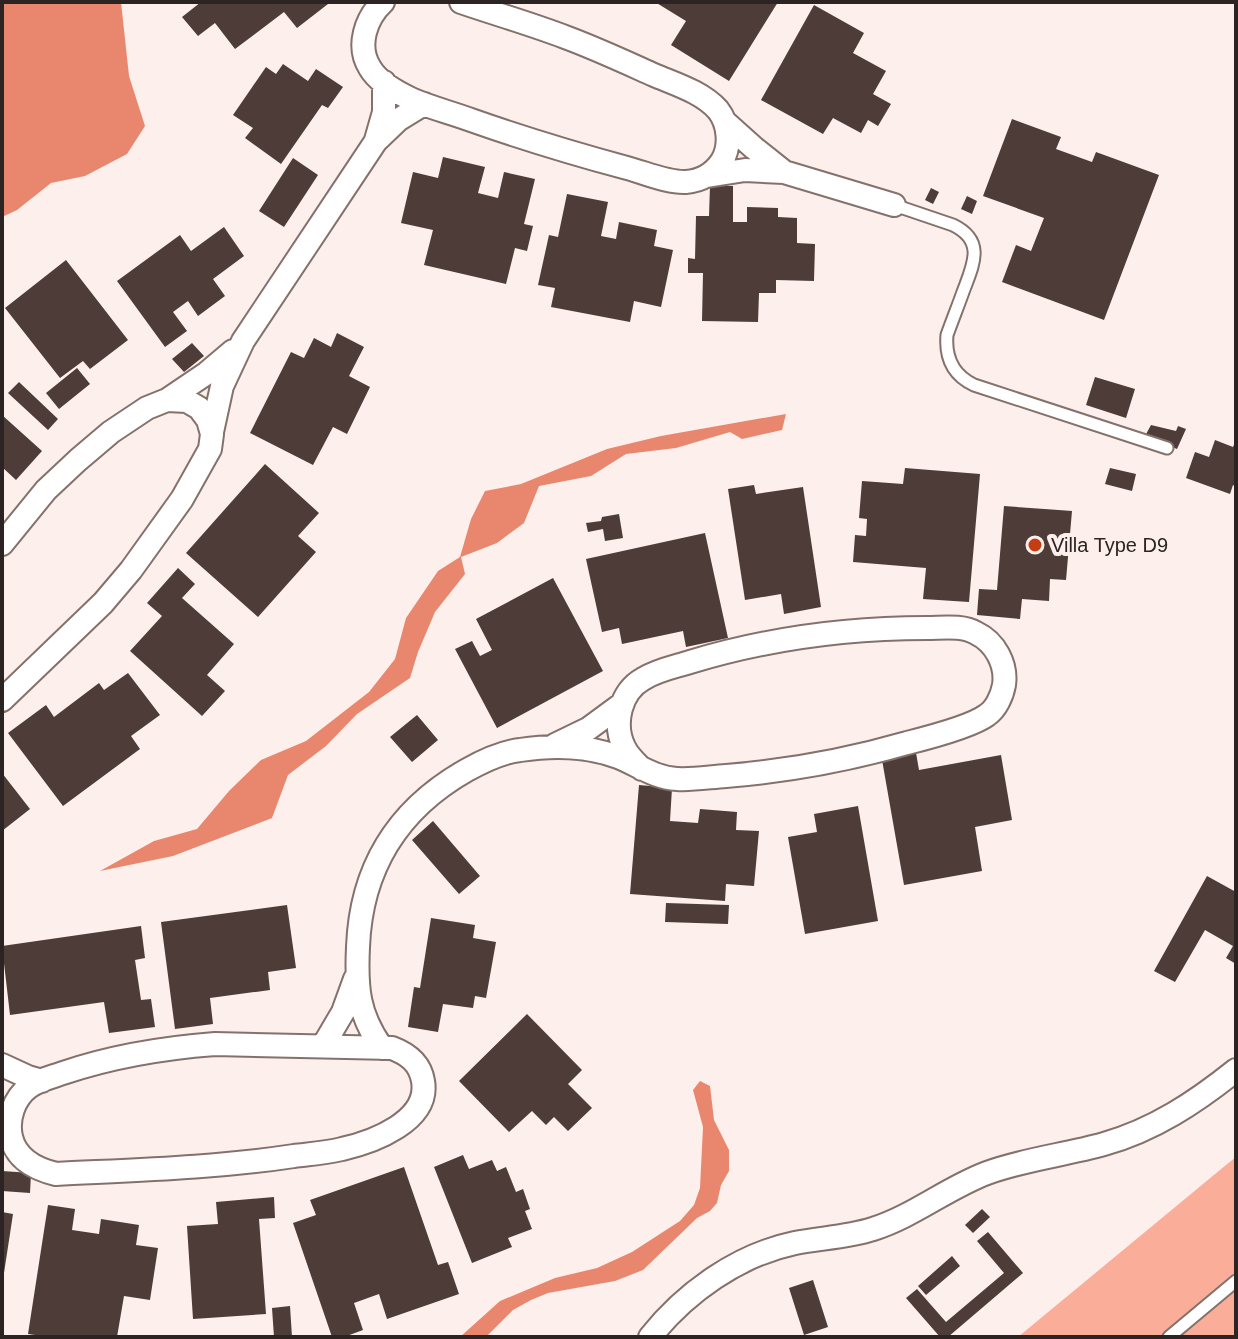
<svg xmlns="http://www.w3.org/2000/svg" width="1238" height="1339" font-family="Helvetica,sans-serif">
<style>
.green{fill:#faad99}
.water{fill:#e9876e}
.building{fill:#4d3c37}
.lines{fill:none;stroke-linecap:round;stroke-linejoin:round}
.lane-casing{stroke:#84716c;stroke-width:15}
.street-casing{stroke:#84716c;stroke-width:26}
.lane{stroke:#fff;stroke-width:11}
.street{stroke:#fff;stroke-width:22}
.poi-dot{fill:#c53d14;stroke:#fdefec;stroke-width:3}
.labels{text-anchor:middle;stroke-width:8;stroke-linejoin:round;paint-order:stroke}
.poi-label{font-size:20px;fill:#2c2422;stroke:#fdefec;text-anchor:start}
</style>
<rect width="100%" height="100%" fill="#fdefec"/>
<path class="green" d="M1236,1157V1337H1018L1226,1165Z"/>
<path class="water" d="M2,2H121L129,76L145,126L127,154L85,176L51,183L17,210L2,217Z
M786,414L782,430L742,439L730,432L676,448L626,454L591,476L539,486L524,523L497,543L461,557L465,574L435,612L418,652L410,678L357,714L326,746L288,775L272,818L173,856L100,871L154,841L197,829L229,791L261,760L306,741L369,692L395,659L406,618L438,571L460,557L471,519L485,491L521,484L607,449L661,436Z
M700,1081L710,1086L714,1120L729,1150V1171L721,1185L717,1203L710,1211L697,1218L643,1270L615,1281L548,1293L531,1300L513,1310L486,1337H460L500,1301L555,1278L597,1268L632,1252L680,1221L694,1205L700,1188L703,1127L693,1090Z"/>
<path class="building" d="M201,2H327L328,4L297,28L284,12L235,49L215,23L198,36L182,17Z
M655,2H778L729,81L671,45L686,21Z
M814,5L864,33L853,53L886,71L873,94L891,104L878,126L868,120L861,133L833,118L823,134L761,100Z
M283,64L308,81L316,69L343,87L328,108L322,105L281,164L245,138L253,128L233,115L266,67L276,74Z
M1012,119L1061,137L1056,149L1092,162L1096,152L1159,175L1104,320L1002,282L1016,245L1031,251L1044,218L983,196Z
M443,157L485,167L478,193L498,198L504,172L535,179L524,224L533,226L527,251L515,248L506,284L424,265L433,230L401,223L413,172L438,178Z
M293,158L318,175L284,227L259,211Z
M710,186H733V222H747V207L778,208V217L797,218V243L815,244L814,281L776,280V293H759L758,322L702,321L703,273H688V258L695,259L696,216H709Z
M931,188L939,192L933,204L925,200Z
M567,194L608,202L601,236L616,239L619,222L657,230L654,246L673,250L661,307L634,301L630,322L551,307L555,288L538,285L549,235L558,237Z
M967,196L977,201L972,214L961,209Z
M224,227L244,256L213,279L225,296L198,316L188,301L173,312L187,331L165,347L117,281L180,235L191,251Z
M66,260L128,340L90,369L83,361L60,378L5,308Z
M337,333L364,347L349,376L370,387L347,434L333,427L313,465L250,433L291,352L304,358L314,338L331,347Z
M192,343L204,356L184,372L172,359Z
M77,368L90,384L59,409L46,393Z
M1095,377L1135,389L1126,418L1086,405Z
M19,382L58,419L48,430L8,393Z
M2,415L42,451L16,480L2,467Z
M1151,425L1176,431L1178,426L1186,429L1177,449L1145,436Z
M1215,440L1233,447L1236,440V487L1233,485L1230,494L1186,478L1195,452L1209,457Z
M265,464L319,513L298,536L316,552L258,617L186,553Z
M905,468L980,474L969,602L923,599L926,568L853,562L855,535L866,536L867,519L859,518L862,481L903,484Z
M1110,468L1136,474L1132,491L1105,484Z
M754,485L756,494L803,487L821,607L784,614L781,594L745,600L728,489Z
M1004,506L1072,511L1066,580L1050,579L1049,601L1022,599L1020,619L977,615L979,589L997,590Z
M619,514L623,538L605,541L603,529L588,532L586,523L601,521L602,517Z
M705,533L728,638L686,647L683,631L622,644L619,628L602,632L586,559Z
M178,568L195,584L182,598L234,644L207,675L225,691L202,716L130,651L162,616L147,603Z
M553,578L603,671L497,728L455,649L472,641L480,656L492,650L476,619Z
M128,673L160,715L131,736L140,749L63,806L8,733L46,705L54,717L99,683L104,690Z
M417,715L438,740L412,762L390,737Z
M915,747L919,770L1001,755L1012,820L975,827L982,871L904,885L881,754Z
M2,773L30,809L2,831Z
M639,785L672,788L670,821L698,823L700,809L737,812L736,830L759,831L754,886L726,884L725,901L630,894Z
M858,806L878,921L805,934L788,837L817,832L814,814Z
M433,821L480,876L459,894L412,840Z
M1207,876L1236,892V964L1226,958L1233,946L1205,930L1175,982L1154,971Z
M666,903L729,905L728,924L665,922Z
M287,905L296,968L268,972L270,990L210,998L213,1024L175,1029L161,922Z
M431,918L475,925L473,938L496,942L486,998L475,996L473,1008L443,1004L438,1032L408,1027L414,987L420,988Z
M141,926L145,958L135,960L141,1000L151,999L155,1027L109,1033L104,1002L10,1015L2,946Z
M527,1014L582,1070L568,1084L592,1108L568,1131L554,1117L546,1125L532,1111L509,1132L459,1081Z
M463,1155L469,1169L492,1160L497,1171L506,1167L516,1192L523,1189L530,1209L525,1211L532,1229L508,1238L512,1247L472,1263L434,1167Z
M404,1167L438,1265L448,1262L459,1294L387,1319L379,1294L354,1303L363,1330L344,1337H332L293,1223L316,1215L310,1200Z
M2,1171L31,1173L30,1193L2,1191Z
M274,1197L275,1218L259,1219L266,1314L193,1319L187,1226L218,1224L216,1202Z
M48,1205L75,1209L72,1230L99,1234L101,1219L139,1225L136,1245L158,1248L150,1300L124,1296L117,1337H49L28,1334Z
M982,1209L990,1217L973,1233L965,1225Z
M2,1212L13,1214L4,1273H2Z
M988,1232L1023,1273L948,1337H940L906,1298L917,1289L946,1322L1004,1273L977,1241Z
M952,1256L960,1266L926,1295L918,1286Z
M813,1280L828,1327L804,1335L789,1288Z
M290,1306L292,1337H274L272,1308Z"/>
<g class="lines">
<g class="lane-casing">
<path id="lane" d="M894,205L953,225C986,241 973,265 963,292C958,306 952,321 947,335C945,358 953,375 974,385L1167,448
M1169,1337L1236,1281"/>
</g>
<g class="street-casing">
<path id="street" d="M383,2C366,18 356,46 370,68C378,82 398,93 413,100C432,108 452,113 471,120C522,138 575,154 627,168C646,173 668,183 686,182C701,181 714,173 722,161C731,146 729,124 718,110C702,92 675,84 654,75C625,62 595,48 565,37C531,24 496,14 461,2
M725,122L754,148L783,171
M376,140L384,112V82
M707,176L745,170L784,172L894,205
M167,400L207,373L233,351
M212,432L222,386L243,341L376,141L398,120L424,104
M2,544L46,490L78,460L111,432L147,408L167,400L187,401L199,408L208,420L212,434L210,449L182,499L131,570L103,603L2,700
M555,745L588,729L622,704
M215,1044L392,1048C408,1054 420,1063 423,1081C430,1121 373,1142 342,1149C326,1153 310,1154 294,1156C215,1168 135,1170 56,1174C35,1169 16,1159 11,1137C7,1119 14,1098 29,1087C38,1080 52,1077 63,1073C113,1056 163,1048 215,1044Z
M323,1046L343,1012L355,979
M382,1048C358,1014 356,988 358,947C361,868 398,809 467,770C483,761 502,752 520,750C553,745 586,745 618,757C638,765 655,778 677,779C693,780 710,777 726,776C787,771 848,760 907,743C927,738 971,727 987,715C996,709 1002,696 1004,685C1007,664 995,642 976,633C962,625 943,628 927,628C847,628 766,639 690,662C674,667 657,670 643,679C620,692 613,724 624,747C628,756 635,762 642,769
M2,1065L28,1077L42,1081
M650,1337C686,1292 738,1255 795,1243C821,1238 848,1237 873,1229C914,1216 947,1188 987,1173C1025,1159 1065,1155 1104,1144C1154,1130 1196,1102 1236,1070"/>
</g>
<use href="#lane" class="lane"/>
<use href="#street" class="street"/>
</g>
<circle class="poi-dot" cx="1035" cy="545" r="8"/>
<g class="labels">
<g class="poi-label">
<text x="1051" y="552">Villa Type D9</text>
</g>
</g>
<rect width="1238" height="1339" fill="none" stroke="#2c2422" stroke-width="8"/>
</svg>
